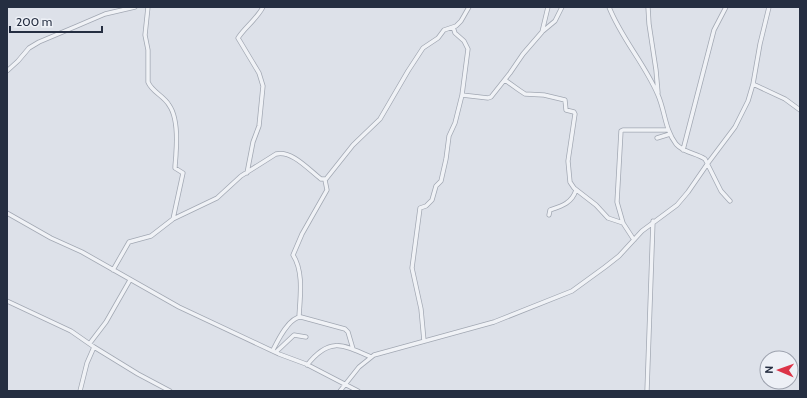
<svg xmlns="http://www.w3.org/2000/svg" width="807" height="398" font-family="Cabin,sans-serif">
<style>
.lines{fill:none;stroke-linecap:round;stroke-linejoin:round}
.minor-casing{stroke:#a2a8b3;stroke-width:5}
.minor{stroke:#f0f2f6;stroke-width:3.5}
</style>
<rect width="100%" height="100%" fill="#dde1e9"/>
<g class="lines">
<g class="minor-casing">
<path id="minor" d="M148,7L145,35L148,50V82C152,92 164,96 169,105C177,116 177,139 176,153C176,158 175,163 175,168L183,173L173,219
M609,7C621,38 645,64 658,95C665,111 665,130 676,144C684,153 696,153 705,159L721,191L730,201
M648,7L649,24L656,70L658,93
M543,31L555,21L562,7
M7,71L18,61L29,48L39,42L77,26L105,14L135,7
M505,80L519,90L525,94L544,95L565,100L566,110L574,112L575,114L568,161L570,182L574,188L596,205L608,218L623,223
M753,84L785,99L800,110
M462,95L488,98L491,97L510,73L523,54L542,32L548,7
M657,138L670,134
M683,150L714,30L726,7
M247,173L253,142L259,126L263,86L259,73L238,38C245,27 257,19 263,7
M7,213L51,238L82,252L179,307L279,354L306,364L358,391
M549,215L550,210C562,206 572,203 576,190
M634,240L623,223L617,202L621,131L623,130H668
M113,270L129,242L151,236L173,219L217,198L241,176L276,154C292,150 309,170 321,179H326L353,145L380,119L408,71L423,48L438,38L444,30L456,26L461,21L469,7
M7,301L71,331L94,347L138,374L170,391
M299,317C300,297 304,272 293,255L302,234L327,190L325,180
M424,341L421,309L412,268L420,208L426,206L432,200L436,186L441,181L446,159L449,136L455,123L462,95L468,49L464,41L455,33L453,27
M90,343L106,322L130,280
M273,350C278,340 289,317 301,317L345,329L348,332L353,349
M276,352L294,335L306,337
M307,365C329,337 342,344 371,357
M80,391L87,363L94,347
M340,391L359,367L374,355L494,322L572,291L605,267L619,256L642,231L677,205L688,192L708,163L735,127L748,101L753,84L760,44L769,7
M647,391L653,221"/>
</g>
<use href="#minor" class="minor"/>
</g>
<rect width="807" height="398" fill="none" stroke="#252e41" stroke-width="16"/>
<g transform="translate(779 370) rotate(272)"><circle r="19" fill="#edf0f6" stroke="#9da2ae"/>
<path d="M0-3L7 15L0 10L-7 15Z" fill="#dc3448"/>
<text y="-6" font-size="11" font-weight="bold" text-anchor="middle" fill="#252e41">N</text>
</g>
<path d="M10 26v6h92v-6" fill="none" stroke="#252e41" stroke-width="2"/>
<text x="16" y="26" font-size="12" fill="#252e41" stroke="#edf0f6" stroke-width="3" paint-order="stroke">200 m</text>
</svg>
